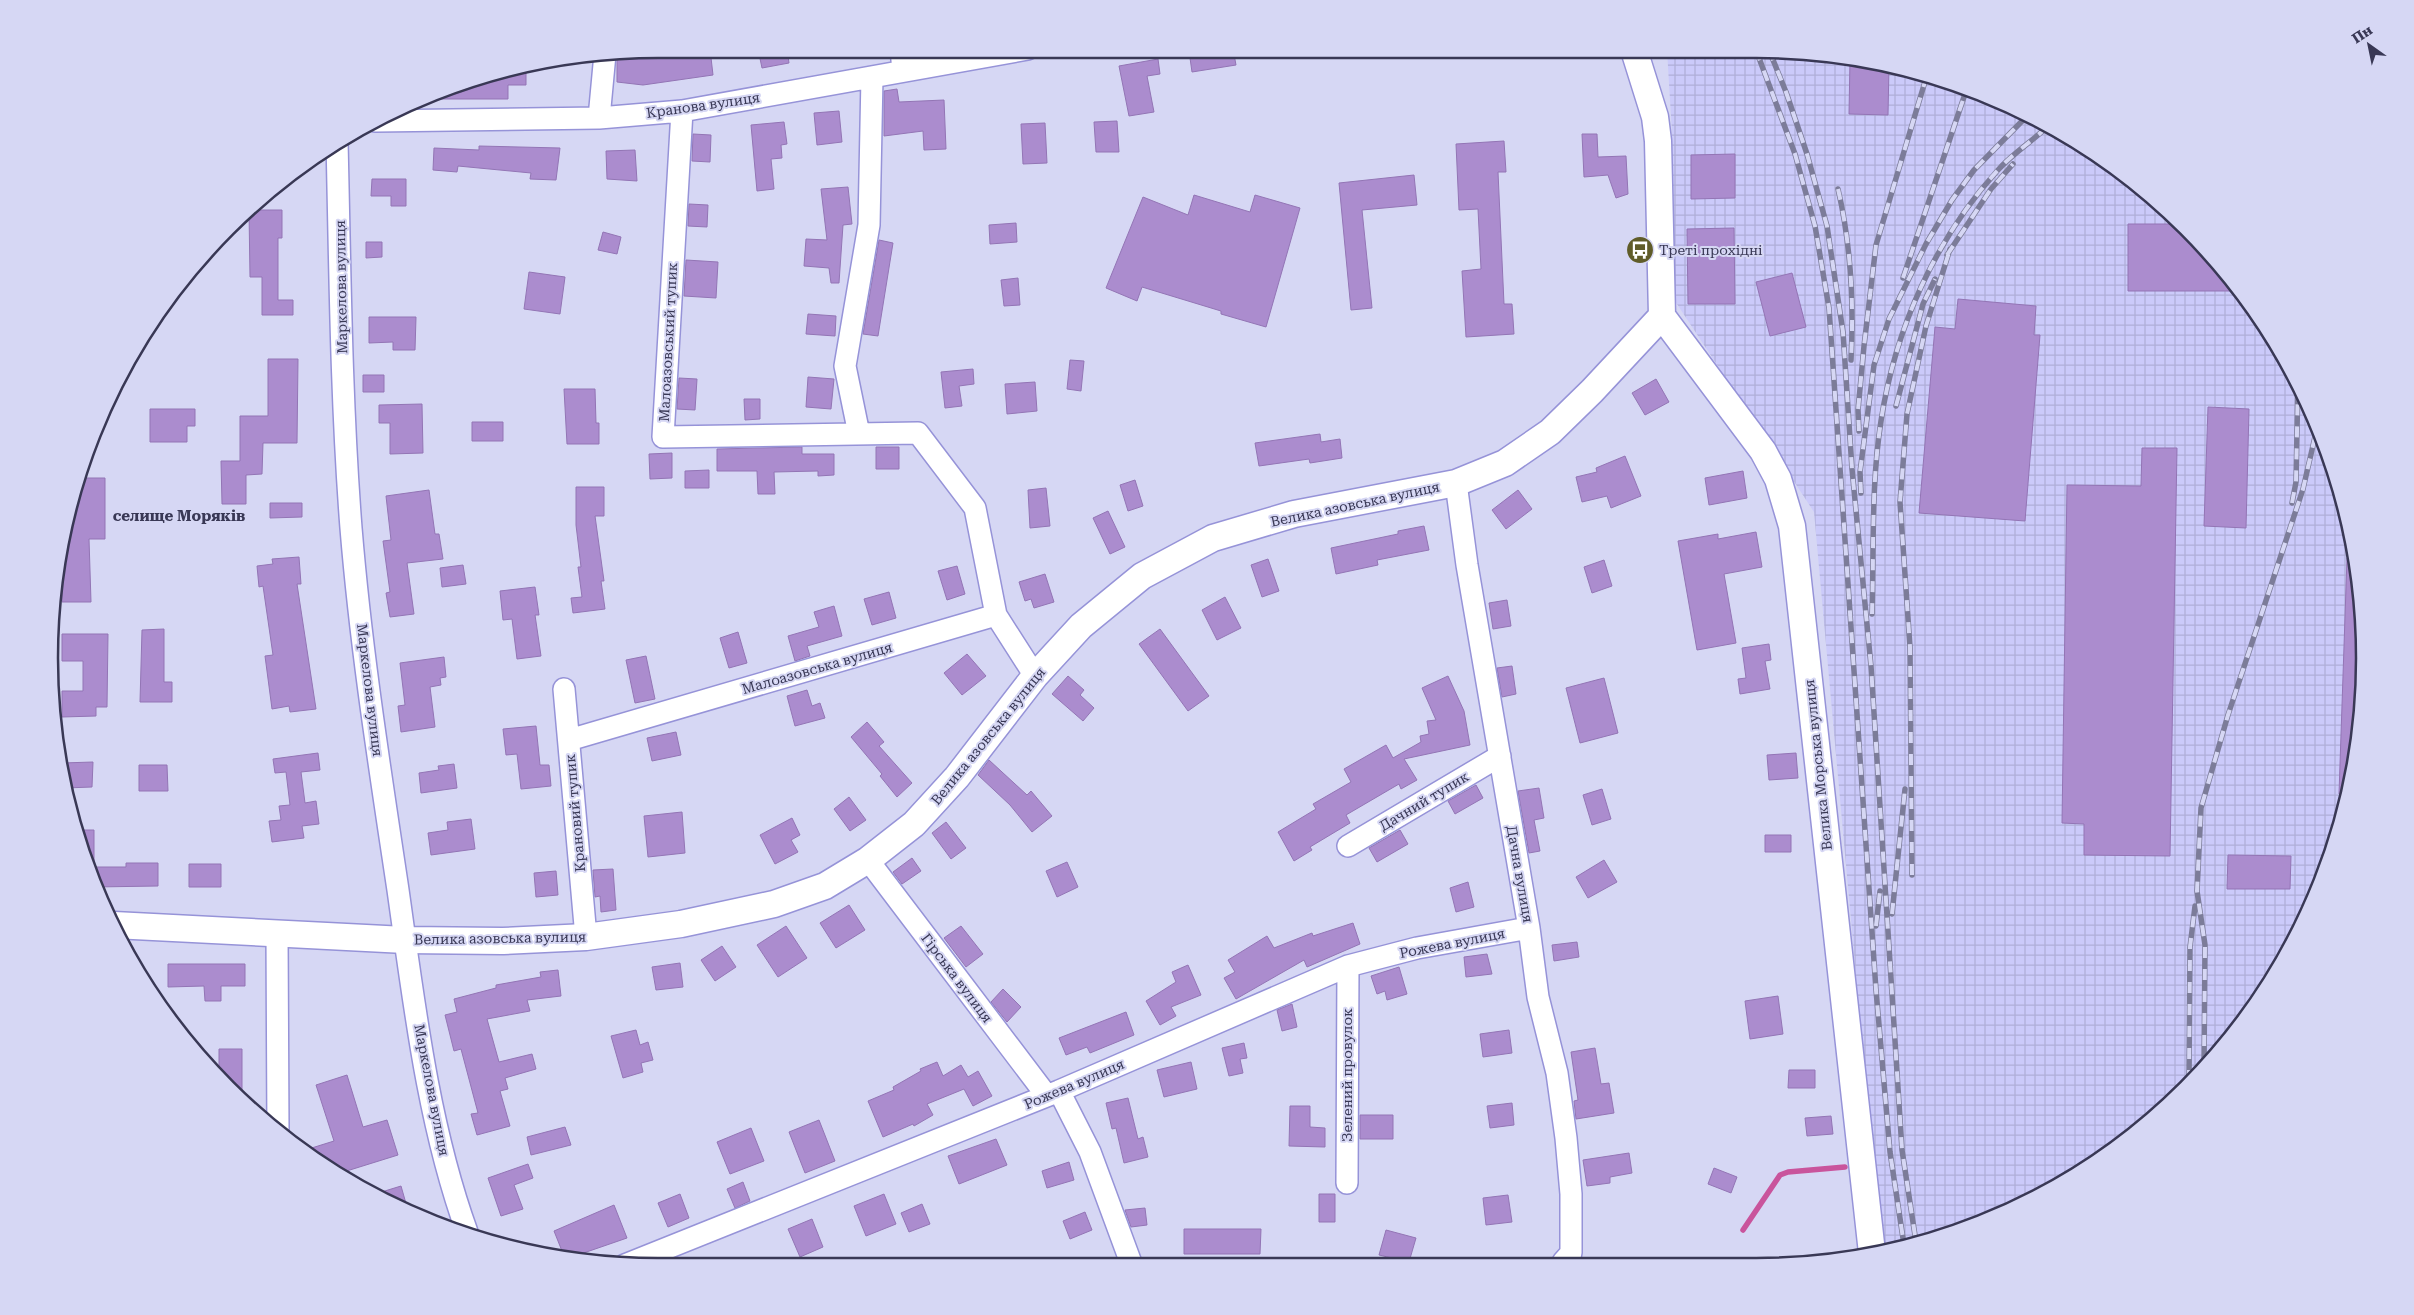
<svg xmlns="http://www.w3.org/2000/svg" width="2414" height="1315" font-family="'Roboto Serif',serif">
<style>
.industrial{fill:url(#industrial-grid)}
.lines{fill:none;stroke-linecap:round;stroke-linejoin:round}
.stream{stroke:#c9549c;stroke-width:5.5}
.building{fill:#ab8cce;stroke:#9375b5}
.minor-casing{stroke:#9693d8;stroke-width:24}
.tertiary-casing{stroke:#9693d8;stroke-width:29}
.minor{stroke:#fff;stroke-width:21}
.tertiary{stroke:#fff;stroke-width:26}
.rail-casing{stroke:#7c7c99;stroke-width:5.5}
.rail{stroke:#d6d7f4;stroke-width:4;stroke-dasharray:11;stroke-linecap:butt}
.labels{text-anchor:middle;stroke-width:4;stroke-linejoin:round;paint-order:stroke}
.street-label{font-size:14px;fill:#393855;stroke:#d6d7f4}
.poi-label{font-size:14px;fill:#393855;stroke:#d6d7f4;text-anchor:start}
.neighbourhood-label{font-size:15px;font-weight:bold;fill:#393855;stroke:#d6d7f4}
.rim{fill:none;stroke:#393855;stroke-width:2.5}
</style>
<defs>
<pattern id="industrial-grid" width="8" height="8" patternUnits="userSpaceOnUse" patternTransform="scale(1.25)"><rect width="8" height="8" fill="#cbcafa"/><path d="M0 4h8M4 0v8" fill="none" stroke="#afaed8"/></pattern>
</defs>
<rect width="100%" height="100%" fill="#d6d7f4"/>
<path class="industrial" d="M1667,50H1796L1914,70L2061,130L2158,200L2239,287L2302,388L2344,500L2364,617L2360,737L2333,853L2284,962L2214,1059L2095,1163L1952,1234L1881,1251L1814,512L1673,298L1672,133Z"/>
<g class="lines">
<path class="stream" d="M1743,1230L1780,1175L1788,1172L1845,1167"/>
</g>
<path class="building" d="M696,49H710L713,75L643,85L617,82V53Z
M758,49H787L789,63L762,68Z
M1198,49H1233L1236,65L1192,72L1189,51Z
M1158,59L1160,74L1147,76L1154,112L1129,116L1119,66Z
M1850,59L1889,65L1888,115L1849,114Z
M526,70V85H508V99H423L462,81L503,70Z
M897,89L899,102L944,100L946,149L924,150L923,131L884,136V91Z
M839,111L842,142L817,145L814,113Z
M1117,121L1119,152H1096L1094,122Z
M784,122L787,144L781,145L782,158L771,159L774,189L757,191L751,125Z
M1045,123L1047,163L1023,164L1021,124Z
M693,134L711,135L710,162L692,161Z
M1582,134H1597L1598,157L1626,156L1628,194L1616,198L1608,175L1584,177Z
M1504,141L1506,172H1498L1504,304H1512L1514,334L1466,337L1462,271L1481,269L1478,209L1459,210L1456,144Z
M479,146L560,148L556,180L530,179L531,173L458,166L457,172L433,170L434,148L479,150Z
M635,150L637,181L607,179L606,151Z
M1735,154V198L1691,199V155Z
M1414,175L1417,205L1362,210L1372,308L1351,310L1339,183Z
M372,179H406V206H391V196H371Z
M848,187L852,224L843,225L839,283H831L829,268L804,266L806,239L827,240L821,189Z
M1194,195L1250,212L1255,195L1300,208L1266,327L1221,314V311L1142,287L1137,301L1106,288L1143,197L1188,215Z
M689,204L708,205L707,227L688,226Z
M249,210H282V238H278V300H293V315H262V277H250Z
M1016,223L1017,242L990,244L989,225Z
M2128,224H2180L2242,291H2128Z
M1734,228L1735,304H1688L1687,229Z
M603,232L621,237L617,254L598,250Z
M879,240L893,243L878,336L863,334Z
M366,242H382V257L366,258Z
M686,260L718,262L716,298L684,296Z
M529,272L565,277L560,314L524,309Z
M1792,273L1806,327L1770,336L1756,282Z
M1018,278L1020,305L1004,306L1001,280Z
M1958,299L2036,306L2034,335H2040L2025,521L1919,513L1935,327L1955,329Z
M808,314L836,316L835,336L806,334Z
M369,317H416L415,350H393V342L369,343Z
M268,359H298L297,443H263L262,474L246,475V504H222L221,461H240V416H268Z
M1070,360L1084,361L1081,391L1067,389Z
M973,369L974,384L959,386L962,406L945,408L941,372Z
M363,375H384V392H363Z
M808,377L834,379L831,409L806,407Z
M679,378L697,379L695,410L677,409Z
M1656,379L1669,402L1645,415L1632,393Z
M1035,382L1037,411L1007,414L1005,384Z
M564,389H595L596,423H599V444H567Z
M744,399H760V419L745,420Z
M422,404L423,453L390,454V423H379V405Z
M2208,407L2249,409L2246,528L2204,526Z
M150,409H195V426H187V442H150Z
M472,422H503V441H472Z
M1320,434L1321,442L1340,439L1342,458L1310,463L1309,459L1259,466L1255,443Z
M802,447V454H834V475L818,476V471L774,472L775,494H758L757,471H717V449Z
M876,447H899V469H876Z
M2142,448H2177L2170,856L2084,855V824L2062,823L2067,485L2141,486Z
M672,453V478L650,479L649,454Z
M1625,456L1641,496L1611,508L1607,496L1582,502L1576,477L1597,472L1596,468Z
M709,470V488H685V471Z
M1743,471L1747,498L1709,505L1705,478Z
M77,478H105V539H89L91,602H62L64,533L69,500Z
M1135,480L1143,506L1128,511L1120,485Z
M576,487H604V516H595L604,581H601L605,609L573,613L571,598L582,597L578,567H581L576,525Z
M1046,488L1050,526L1030,528L1028,490Z
M429,490L435,534H439L443,559L407,563L414,614L390,617L386,593L390,592L383,541L391,540L386,496Z
M1518,490L1532,509L1506,529L1492,510Z
M270,503H302V517L270,518Z
M1108,511L1125,547L1110,554L1093,518Z
M1424,526L1429,550L1377,560L1378,565L1336,574L1331,548L1398,534V531Z
M1756,532L1762,567L1724,574L1736,643L1697,650L1678,541L1718,534V539Z
M299,557L301,584H297L316,709L290,712L289,706L272,709L265,656L273,655L263,586L259,587L257,566L273,564L272,559Z
M2347,558H2354L2364,617L2360,737L2347,795L2339,794Z
M1268,559L1279,591L1262,597L1251,565Z
M1604,560L1612,586L1592,593L1584,567Z
M463,565L466,584L442,587L440,568Z
M957,566L965,594L947,600L938,571Z
M1045,574L1054,602L1034,608L1031,599L1025,601L1019,582Z
M535,587L539,615H535L541,656L517,659L512,619L503,620L500,591Z
M889,592L896,618L872,625L864,599Z
M1225,597L1241,628L1217,640L1202,610Z
M1507,600L1511,626L1493,629L1489,603Z
M834,606L842,636L807,646L810,656L795,661L788,636L819,627L814,612Z
M164,629V682H172V702H140L142,630Z
M1160,629L1209,696L1188,711L1139,644Z
M738,632L747,663L729,668L720,638Z
M62,634H108L107,707H96V716L62,717V691H83V661H62Z
M1769,644L1771,660L1765,661L1770,689L1740,694L1738,679L1746,678L1742,648Z
M967,654L986,676L962,695L944,673Z
M646,656L655,699L635,703L626,660Z
M444,657L446,677L440,678L441,685L430,687L435,727L401,732L398,706L405,705L400,663Z
M1512,666L1516,694L1502,697L1497,668Z
M1068,676L1084,690L1080,695L1094,708L1083,721L1052,694Z
M1448,676L1464,711L1470,745L1404,759L1417,780L1401,789L1399,784L1346,815L1350,823L1310,847L1312,850L1294,861L1278,832L1316,809L1313,804L1351,782L1344,769L1386,745L1393,758L1421,742L1420,736L1429,734L1427,721L1436,720L1422,688Z
M1604,678L1618,733L1580,743L1566,688Z
M807,690L812,706L820,703L825,718L795,726L787,696Z
M867,722L884,742L879,746L912,783L897,797L880,776L882,774L851,737Z
M536,726L540,765H549L551,786L521,789L517,754L506,755L503,729Z
M676,732L681,755L652,761L647,738Z
M318,753L320,770L301,772L305,803L316,801L319,824L302,826L304,838L272,842L269,821L281,820L279,806L290,805L286,772L275,773L273,759Z
M1796,753L1798,778L1769,780L1767,755Z
M989,760L1027,795L1031,791L1052,816L1032,832L1010,805L978,775Z
M93,762L92,787L65,788L62,763Z
M454,764L457,788L421,793L419,773L439,770L438,766Z
M139,765H167L168,791H139Z
M1476,785L1483,798L1455,814L1448,801Z
M1539,788L1544,818L1534,820L1540,851L1529,853L1518,791Z
M1602,789L1611,819L1592,825L1583,795Z
M849,797L866,820L850,831L834,809Z
M682,812L685,853L648,857L644,816Z
M792,818L800,835L791,840L798,852L775,864L760,835Z
M471,819L475,849L431,855L428,833L448,830L447,822Z
M946,822L966,848L951,859L932,833Z
M74,830H94V867H126V863H158V886L94,887Z
M1400,830L1408,844L1377,862L1369,848Z
M1765,835H1791V852H1765Z
M2228,855L2291,856L2290,889H2227Z
M912,858L921,871L902,884L893,872Z
M1604,860L1617,882L1588,898L1576,877Z
M1067,862L1078,887L1057,897L1046,871Z
M189,864H221V887H189Z
M613,869L616,910L601,912L600,896L595,897L593,870Z
M556,871L558,895L536,897L534,873Z
M1468,882L1474,907L1456,912L1450,888Z
M849,905L865,930L836,948L820,923Z
M1353,923L1360,944L1307,967L1304,960L1236,999L1224,978L1235,972L1228,960L1267,936L1274,948L1312,933L1313,936Z
M786,926L807,958L778,977L757,945Z
M961,926L983,954L966,967L944,938Z
M1577,942L1579,957L1554,961L1552,945Z
M722,946L736,967L715,981L701,960Z
M1487,954L1492,974L1466,977L1464,957Z
M680,963L683,987L656,990L652,967Z
M168,964H245V986H221V1001H205L204,986L168,987Z
M1188,965L1201,995L1171,1007L1176,1016L1160,1025L1146,1001L1176,982L1172,972Z
M1399,967L1407,994L1387,1000L1385,991L1377,994L1371,976Z
M558,970L561,996L527,1000L530,1011L487,1019L499,1062L532,1054L536,1069L505,1078L508,1089L500,1091L510,1126L477,1135L471,1114L478,1113L461,1049L454,1051L445,1015L457,1012L454,999L496,988V985L541,977L540,972Z
M1003,989L1021,1007L1007,1022L991,1002Z
M1778,996L1783,1034L1750,1039L1745,1001Z
M1292,1004L1297,1027L1282,1031L1277,1010Z
M1126,1012L1134,1035L1090,1053L1087,1047L1066,1055L1059,1038Z
M636,1030L640,1045L648,1042L653,1060L641,1063L643,1072L623,1078L611,1036Z
M1509,1030L1512,1053L1483,1057L1480,1034Z
M1244,1043L1247,1058L1240,1059L1243,1073L1229,1076L1222,1048Z
M1595,1048L1601,1084L1609,1083L1614,1113L1576,1119L1574,1101L1578,1100L1571,1052Z
M219,1049H242V1098L219,1077Z
M937,1062L943,1076L961,1065L968,1077L978,1071L992,1096L973,1106L964,1089L927,1104L933,1115L914,1126L913,1124L883,1137L868,1101L894,1090L893,1087L921,1071L920,1069Z
M1191,1062L1197,1089L1164,1097L1157,1070Z
M1789,1070H1815V1088H1788Z
M347,1075L363,1127L387,1120L398,1155L337,1174L302,1151L334,1141L316,1085Z
M1128,1098L1138,1139L1143,1137L1148,1157L1124,1163L1116,1128L1112,1129L1106,1103Z
M1512,1103L1514,1125L1490,1128L1487,1106Z
M1290,1106H1310V1127L1325,1128V1147L1289,1146Z
M1360,1115H1393V1139H1360Z
M1831,1116L1833,1134L1807,1136L1805,1118Z
M819,1120L835,1161L805,1173L789,1132Z
M565,1127L571,1145L531,1155L527,1137Z
M751,1128L764,1161L730,1174L717,1142Z
M996,1139L1007,1165L959,1184L948,1156Z
M1629,1153L1632,1173L1610,1177V1183L1587,1186L1583,1160Z
M1069,1162L1074,1180L1047,1188L1042,1171Z
M528,1164L533,1178L514,1185L523,1209L501,1216L488,1178Z
M1714,1168L1737,1177L1731,1193L1708,1184Z
M743,1182L750,1201L735,1208L727,1189Z
M401,1186L407,1207L375,1194Z
M680,1194L689,1218L668,1227L658,1203Z
M884,1194L896,1224L866,1236L854,1206Z
M1319,1194H1335V1222H1319Z
M1508,1195L1512,1222L1486,1225L1483,1198Z
M922,1204L930,1224L909,1232L901,1213Z
M614,1205L627,1238L572,1257L564,1256L554,1231Z
M1145,1208L1147,1225L1131,1227L1125,1210Z
M1085,1212L1092,1230L1070,1239L1063,1221Z
M812,1219L823,1247L800,1257L788,1229Z
M1184,1229H1261L1260,1254H1184Z
M1386,1230L1416,1238L1409,1262L1379,1255Z"/>
<g class="lines">
<g class="minor-casing">
<path id="minor" d="M901,49L903,71
M682,111L663,437L918,433L975,508L996,615L1035,676
M599,118L605,54
M375,121L599,118L682,111L1028,49
M337,141C340,270 341,399 351,528C361,650 380,770 398,890C414,1003 428,1125 467,1232
M859,434L845,366L869,225L872,77
M1456,483L1467,565L1529,928L1538,997L1557,1073L1566,1138L1571,1194V1253L1563,1262
M564,689L586,937
M569,740L996,615
M1348,846L1500,756
M868,860L1047,1096
M277,933L278,1132
M1059,1091L1090,1152L1131,1263
M1347,1183L1348,966
M625,1265L1059,1091L1348,966L1417,948L1529,928"/>
</g>
<g class="tertiary-casing">
<path id="tertiary" d="M1634,50L1655,117L1658,141L1662,316
M1662,316L1763,451L1778,479L1792,526L1872,1253
M114,925L405,940L503,941L586,937L681,924L774,904L825,886L868,860L914,824L957,777L1035,676L1081,626L1142,576L1213,538L1294,514L1456,483L1505,463L1550,432L1592,391L1662,316"/>
</g>
<use href="#minor" class="minor"/>
<use href="#tertiary" class="tertiary"/>
<g class="rail-casing">
<path id="rail" d="M1756,50L1795,154L1815,226L1829,308L1876,990L1890,1152L1904,1245
M1769,50L1786,92L1807,154L1827,226L1843,332L1852,469L1871,666L1902,1150L1916,1242
M1838,189C1851,245 1854,302 1851,360
M1947,255L1991,189L2013,164
M1903,278L1966,91
M1896,406L1923,304L1935,279
M1859,431L1858,410L1864,346L1876,245L1927,75
M1861,493L1860,472L1874,365L1889,319L1926,244L1952,200L1974,170L2027,116
M2292,503L2296,482L2298,381
M1872,614C1874,550 1871,484 1881,421C1895,329 1935,239 1998,170C2013,153 2033,141 2049,125
M1912,875L1910,647L1900,502L1907,414L1926,326L1950,249
M1892,914L1905,789
M1876,926L1880,891
M2204,1068L2205,945L2197,891L2201,808L2228,715L2303,489L2317,428
M2189,1081L2190,947L2195,906"/>
</g>
<use href="#rail" class="rail"/>
</g>
<defs>
<g id="bus-disc" transform="scale(1.4375)"><circle r="9.5" fill="#605c29" stroke="#d6d7f4"/><path d="M-5-6H5V4H4V6H2V4H-2V6H-4V4H-5ZM-3.5-4V0h7V-4ZM-3.5 1.2v1.5H-2V1.2ZM2 1.2v1.5H3.5V1.2Z" fill="#fff"/></g>
</defs>
<g fill-rule="evenodd">
<use href="#bus-disc" x="1640" y="250"/>
</g>
<g class="labels">
<g class="street-label">
<text transform="translate(703 105) rotate(-8)" y="5">Кранова вулиця</text>
<text transform="translate(341 287) rotate(-91)" y="5">Маркелова вулиця</text>
<text transform="translate(668 342) rotate(-87)" y="5">Малоазовський тупик</text>
<text transform="translate(1355 504) rotate(-12)" y="5">Велика азовська вулиця</text>
<text transform="translate(817 668) rotate(-16)" y="5">Малоазовська вулиця</text>
<text transform="translate(370 690) rotate(83)" y="5">Маркелова вулиця</text>
<text transform="translate(988 736) rotate(-51)" y="5">Велика азовська вулиця</text>
<text transform="translate(1818 765) rotate(-96)" y="5">Велика Морська вулиця</text>
<text transform="translate(1424 801) rotate(-31)" y="5">Дачний тупик</text>
<text transform="translate(575 813) rotate(-95)" y="5">Крановий тупик</text>
<text transform="translate(1520 874) rotate(80)" y="5">Дачна вулиця</text>
<text transform="translate(500 938) rotate(-1)" y="5">Велика азовська вулиця</text>
<text transform="translate(1452 943) rotate(-11)" y="5">Рожева вулиця</text>
<text transform="translate(957 978) rotate(53)" y="5">Гірська вулиця</text>
<text transform="translate(1347 1075) rotate(-90)" y="5">Зелений провулок</text>
<text transform="translate(1074 1084) rotate(-23)" y="5">Рожева вулиця</text>
<text transform="translate(432 1090) rotate(79)" y="5">Маркелова вулиця</text>
</g>
<g class="poi-label">
<text x="1659" y="255">Треті прохідні</text>
</g>
<g class="neighbourhood-label">
<text x="179" y="521">селище Моряків</text>
</g>
</g>
<path d="M0 0H2414V1315H0ZM658 58H1756A600 600 0 0 1 2356 658V658A600 600 0 0 1 1756 1258H658A600 600 0 0 1 58 658V658A600 600 0 0 1 658 58Z" fill="#d6d7f4" fill-rule="evenodd"/>
<path class="rim" d="M658 58H1756A600 600 0 0 1 2356 658V658A600 600 0 0 1 1756 1258H658A600 600 0 0 1 58 658V658A600 600 0 0 1 658 58Z"/>
<g transform="translate(2369 45) rotate(327)" stroke="#d6d7f4" stroke-width="4" paint-order="stroke">
<path d="M0-4L9 19L0 12L-9 19Z" fill="#393855"/>
<text y="-8" font-size="14" font-weight="bold" text-anchor="middle" fill="#393855">Пн</text>
</g>
</svg>
